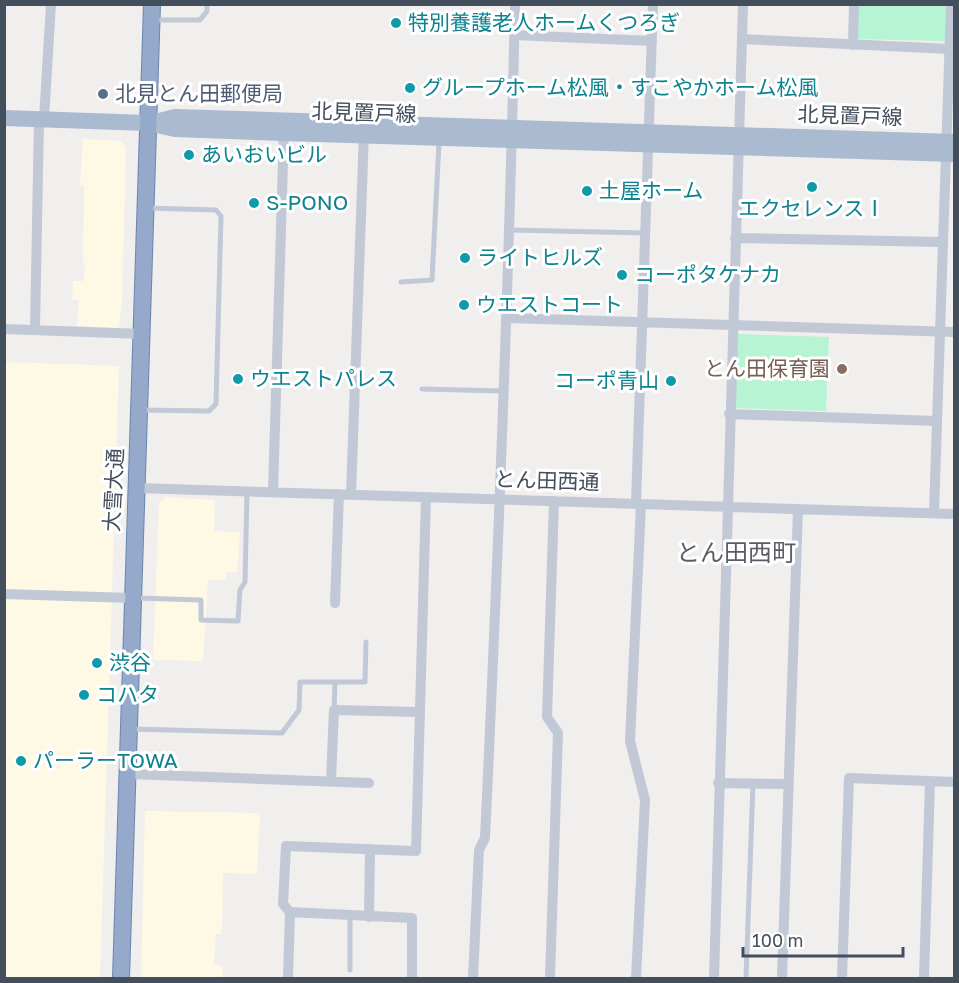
<svg xmlns="http://www.w3.org/2000/svg" width="959" height="983" font-family="'Golos Text','Noto Sans JP',sans-serif">
<style>
.commercial{fill:#fef9e5}
.green{fill:#b7f4d3}
.lines{fill:none;stroke-linecap:round;stroke-linejoin:round}
.trunk-casing{stroke:#6b86af;stroke-width:18}
.service{stroke:#c0c9d5;stroke-width:5}
.minor{stroke:#c0c9d5;stroke-width:10}
.primary{stroke:#aabad0;stroke-width:16}
.trunk{stroke:#95aaca;stroke-width:16}
.culture-dot{fill:#0f9aa8;stroke:#fff;stroke-width:2}
.service-dot{fill:#5c6f8a;stroke:#fff;stroke-width:2}
.education-dot{fill:#8d6e63;stroke:#fff;stroke-width:2}
.labels{text-anchor:middle;stroke-width:6;stroke-linejoin:round;paint-order:stroke}
.culture-label{font-size:21px;fill:#0d838f;stroke:#fff;text-anchor:start}
.service-label{font-size:21px;fill:#4e5e75;stroke:#fff;text-anchor:start}
.street-label{font-size:21px;fill:#444f5e;stroke:#fff}
.education-label{font-size:21px;fill:#785e54;stroke:#fff;text-anchor:end}
.quarter-label{font-size:24px;fill:#5a5d64;stroke:#fff}
</style>
<rect width="100%" height="100%" fill="#f1eeee"/>
<path class="commercial" d="M83,139L121,141L126,147L122,301L119,326L116,328L77,326L79,300H72L73,281H84L85,263L83,262L84,185H80Z
M5,362L119,366L100,978H5Z
M166,497L215,500L214,531L240,532L237,572H226V580H208L203,661L153,660L159,503Z
M145,811L260,813L257,874L223,873L222,934H216L214,965L223,966L222,978H141Z"/>
<path class="green" d="M857,5H946L945,41L855,39Z
M738,334L829,337L826,411L735,408Z"/>
<g class="lines">
<g class="trunk-casing">
<path id="trunk" d="M121,978L152,4"/>
</g>
<path class="service" d="M154,20H200L207,11V4
M510,230L644,233
M401,282L432,280L439,142
M422,389L503,391
M142,410L209,411L216,404L221,216L216,210L147,208
M137,598L201,600V620L238,621L240,590L245,582L247,491
M334,710L335,682
M131,729L282,733L299,710L300,682H365L366,642
M350,970V916
M746,978L753,784"/>
<path class="minor" d="M514,35L652,41
M742,39L950,49
M853,45L854,4
M44,119L51,4
M735,238L942,242
M507,318L954,332
M4,329L143,334
M35,330L39,119
M729,414L936,421
M137,488L954,514
M273,492L284,129
M351,494L364,132
M636,503L653,4
M934,513L951,4
M4,594L132,598
M335,603L339,494
M129,774L369,783
M331,781L334,710L419,712
M718,783L788,784
M290,912L412,918V978
M369,917L370,849
M288,978L290,912L283,904L286,846L416,851L426,497
M473,978L479,850L485,838C498,560 509,283 515,4
M550,978L558,733L547,717L554,501
M636,978L645,800L630,741L641,504
M714,978L743,4
M782,978L798,509
M842,978L849,778L954,782
M924,978L930,781"/>
<path class="primary" d="M4,118L148,123L175,129L284,133L954,154
M155,122L175,117L954,142"/>
<use href="#trunk" class="trunk"/>
</g>
<g class="culture-dot">
<circle cx="396" cy="23" r="6"/>
<circle cx="410" cy="88" r="6"/>
<circle cx="189" cy="155" r="6"/>
<circle cx="812" cy="187" r="6"/>
<circle cx="587" cy="191" r="6"/>
<circle cx="254" cy="203" r="6"/>
<circle cx="465" cy="258" r="6"/>
<circle cx="622" cy="275" r="6"/>
<circle cx="464" cy="305" r="6"/>
<circle cx="238" cy="379" r="6"/>
<circle cx="671" cy="381" r="6"/>
<circle cx="97" cy="663" r="6"/>
<circle cx="84" cy="695" r="6"/>
<circle cx="21" cy="761" r="6"/>
</g>
<circle class="service-dot" cx="103" cy="94" r="6"/>
<circle class="education-dot" cx="842" cy="369" r="6"/>
<g class="labels">
<g class="culture-label">
<text x="408" y="30">特別養護老人ホームくつろぎ</text>
<text x="422" y="95">グループホーム松風・すこやかホーム松風</text>
<text x="201" y="162">あいおいビル</text>
<text x="599" y="198">土屋ホーム</text>
<text x="266" y="210">S-PONO</text>
<text x="812" y="216" text-anchor="middle">エクセレンスⅠ</text>
<text x="477" y="265">ライトヒルズ</text>
<text x="634" y="282">コーポタケナカ</text>
<text x="476" y="312">ウエストコート</text>
<text x="250" y="386">ウエストパレス</text>
<text x="659" y="388" text-anchor="end">コーポ青山</text>
<text x="109" y="670">渋谷</text>
<text x="96" y="702">コハタ</text>
<text x="33" y="768">パーラーTOWA</text>
</g>
<g class="service-label">
<text x="115" y="101">北見とん田郵便局</text>
</g>
<g class="street-label">
<text transform="translate(364 113) rotate(2)" y="7">北見置戸線</text>
<text transform="translate(850 116) rotate(2)" y="7">北見置戸線</text>
<text transform="translate(547 481) rotate(2)" y="7">とん田西通</text>
<text transform="translate(114 490) rotate(-87)" y="7">大雪大通</text>
</g>
<g class="education-label">
<text x="830" y="376">とん田保育園</text>
</g>
<g class="quarter-label">
<text x="736" y="561">とん田西町</text>
</g>
</g>
<rect width="959" height="983" fill="none" stroke="#444f5e" stroke-width="12"/>
<path d="M743 947v9h160v-9" fill="none" stroke="#444f5e" stroke-width="3"/>
<text x="752" y="947" font-size="18" fill="#444f5e" stroke="#ffffff" stroke-width="4.5" paint-order="stroke">100 m</text>
</svg>
